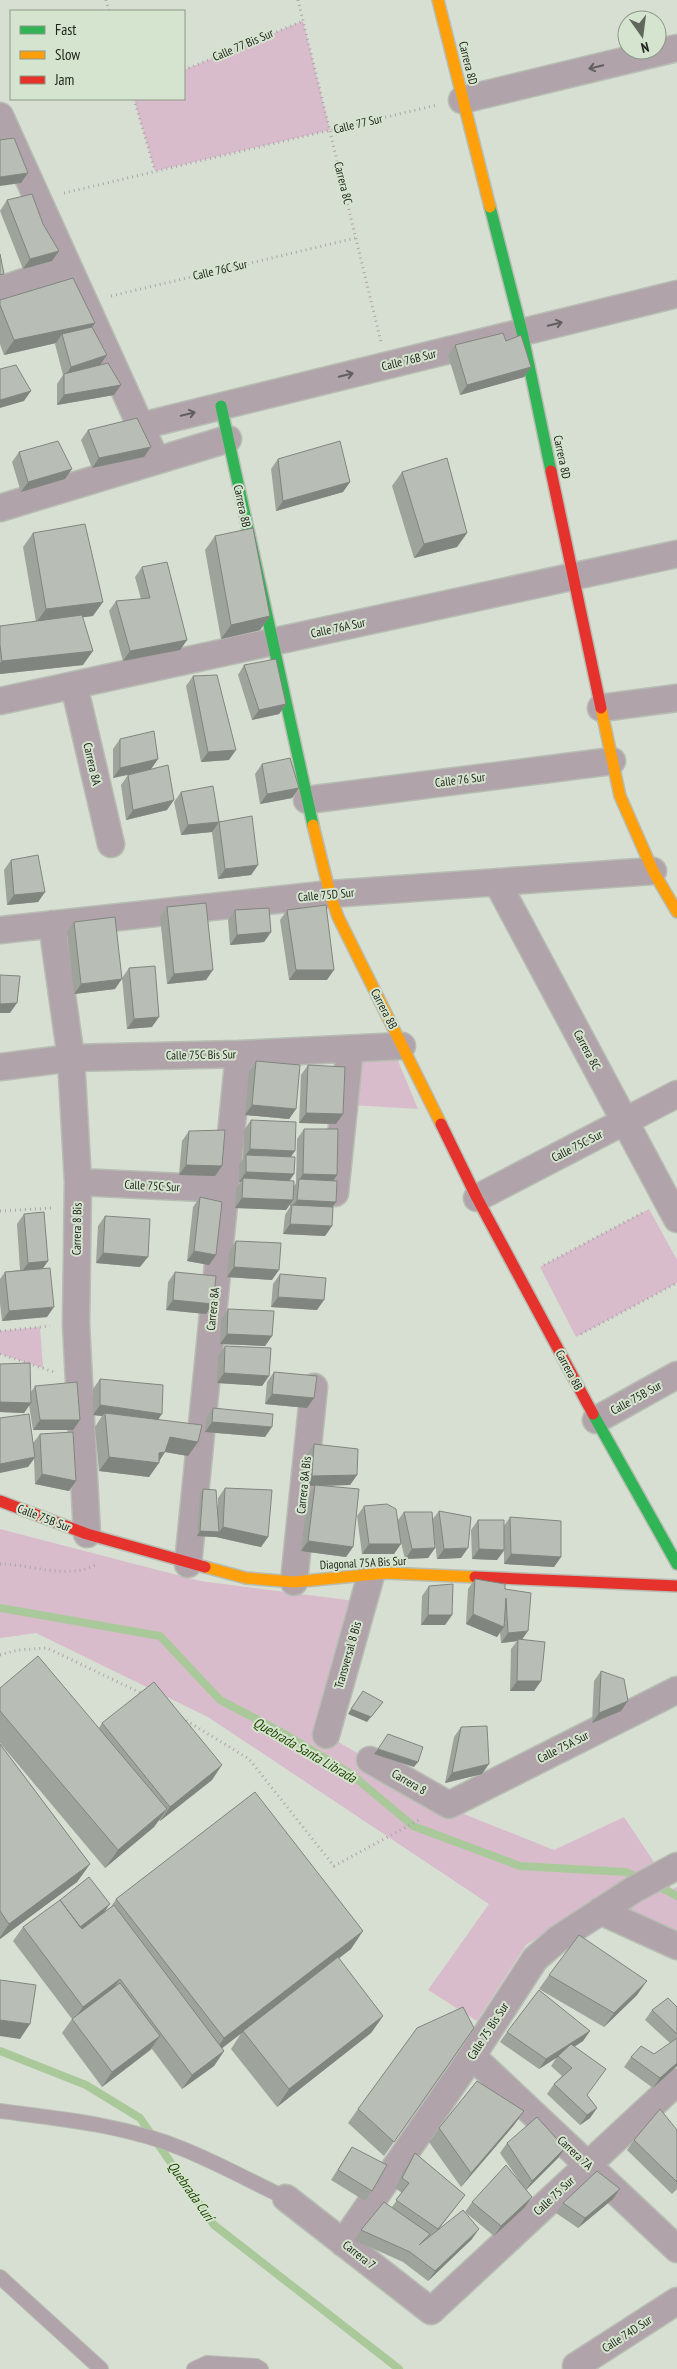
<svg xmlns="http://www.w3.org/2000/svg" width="677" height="2369" font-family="'PT Sans Narrow',sans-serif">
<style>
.green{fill:#d8bccb}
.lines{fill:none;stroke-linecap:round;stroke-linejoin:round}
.stream{stroke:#aac99a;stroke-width:8}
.lane-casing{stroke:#b7bdb3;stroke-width:16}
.street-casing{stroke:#b7bdb3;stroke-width:29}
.fast-casing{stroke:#b7bdb3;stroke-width:14}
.slow-casing{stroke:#b7bdb3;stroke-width:14}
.jam-casing{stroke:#b7bdb3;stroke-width:14}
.path{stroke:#aca5a7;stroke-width:3;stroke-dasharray:1 4;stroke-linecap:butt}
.lane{stroke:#b0a4aa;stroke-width:14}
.street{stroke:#b0a4aa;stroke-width:26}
.fast{stroke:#30b455;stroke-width:11}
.slow{stroke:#ff9f0a;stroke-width:11}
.jam{stroke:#e5322d;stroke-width:11}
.wall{fill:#9ea39c}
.shaded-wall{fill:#81857f}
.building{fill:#b8beb5;stroke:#81857f}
.oneway{stroke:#615f5d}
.labels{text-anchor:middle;stroke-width:4;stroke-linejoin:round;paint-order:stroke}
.street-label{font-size:12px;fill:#21261e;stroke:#d5e4ce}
.water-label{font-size:14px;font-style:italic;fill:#214703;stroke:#d5e4ce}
</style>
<rect width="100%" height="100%" fill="#d7dfd3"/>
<path class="green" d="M303,21L330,130L155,171L134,99H184V70Z
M396,1056L418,1109L351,1105L355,1060Z
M649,1209L677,1260V1283L576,1337L540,1267Z
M40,1327L43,1368L0,1354V1331Z
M0,1529L200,1581L363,1602L326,1735L464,1814L554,1850L624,1817L672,1889L677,1887V1931L600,1897L526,1945L477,2021L428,1990L489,1904L208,1717L36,1633L0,1638Z"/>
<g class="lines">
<path class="stream" d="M0,1608L160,1636L220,1700L281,1732L351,1774L413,1826L520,1866L626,1872L641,1879
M656,1885L677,1896
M0,2051L86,2085L140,2118L214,2225L399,2369"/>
<g class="lane-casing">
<path id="lane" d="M0,2111C61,2119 126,2125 183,2149C218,2163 252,2182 286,2198
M0,2277L101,2369
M194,2369L207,2363L256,2366L261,2369"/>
</g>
<g class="street-casing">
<path id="street" d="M462,100L677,48
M0,116L156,460
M0,290L68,267
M141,426L677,294
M0,508L228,439
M74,685L111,844
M0,701L677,554
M601,708L677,698
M307,800L612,761
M497,882L677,1219
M52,924L71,1058L78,1182L76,1324L87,1534
M0,930L330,894L653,871
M0,1067L71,1058L239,1054L402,1046
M78,1182L225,1189
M335,1193L350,1049
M477,1198L677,1094
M596,1420L677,1375
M188,1564L239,1054
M294,1582L314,1387
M326,1735L371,1575
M370,1760L449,1805L677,1690
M600,1911L677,1946
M472,2056L677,2249
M286,2198L431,2311L677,2082
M343,2243L472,2056L535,1959L558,1939L633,1890L677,1866
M576,2366L677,2301"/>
</g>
<g class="fast-casing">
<path id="fast" d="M490,207L522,332L551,471
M221,406L313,825
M593,1414L677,1564"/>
</g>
<g class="slow-casing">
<path id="slow" d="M438,0L490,207
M601,708L620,796L653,871L677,912
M313,825L330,894L338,917L441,1124
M205,1567L246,1578L294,1582L386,1573L475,1577"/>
</g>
<g class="jam-casing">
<path id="jam" d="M551,471L601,708
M441,1124L477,1198L593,1414
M0,1501L87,1534L205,1567
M475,1577L677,1586"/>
</g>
<path class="path" d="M106,0L109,11
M298,0L381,342
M184,70L303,21
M134,99L155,171
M64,193L437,105
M111,296L356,238
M0,1211L52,1208
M544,1265L644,1212
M0,1331L50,1326
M581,1334L677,1283
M0,1354L54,1372
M0,1564C30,1564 67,1580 95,1565
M0,1655L18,1650L47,1648L143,1694
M182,1718L249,1759L334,1866L421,1819"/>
<use href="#lane" class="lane"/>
<use href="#street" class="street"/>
<use href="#fast" class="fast"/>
<use href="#slow" class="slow"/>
<use href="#jam" class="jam"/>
</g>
<path class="wall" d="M7,200L59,251L52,261L23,269L0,211Z
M0,300L92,327L100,365L114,395L57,405V384L63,375L55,344L56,343L4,355L0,344Z
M506,341L531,367L524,377L460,395L448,355L455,345Z
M88,430L151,447L144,457L92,468L81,440Z
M19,452L65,479L21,492L12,462Z
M278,459L350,482L343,492L276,511L271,469Z
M402,472L467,533L457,547L414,558L392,486Z
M33,533L93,616L82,617L83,665L0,674V626L36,622L23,547Z
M215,536L270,616L260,630L221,639L205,550Z
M142,567L187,640L180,650L123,661L109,611L116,601L141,599L135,577Z
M244,665L286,704L279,714L252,720L238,675Z
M193,676L229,760L201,762L186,686Z
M120,739L158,759L151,769L167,810L126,820L121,785L128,775L113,778V749Z
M262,764L299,788L292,798L260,804L255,774Z
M181,792L219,822L258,865L251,875L218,879L212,832L181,835L174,802Z
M11,860L45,892L38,902L7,905L4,870Z
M167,907L206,980L167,984L160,917Z
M235,910L271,932L264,942L230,945L228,920Z
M287,910L327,980H289L280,920Z
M74,922L115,989L74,994L67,932Z
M129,968L152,1027L127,1029L122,978Z
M256,1061L296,1109L289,1119L245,1115L249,1071Z
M308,1065L336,1124L299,1123L301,1075Z
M251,1120L291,1157L294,1174L290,1180L294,1186L296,1183L297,1139L304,1129L337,1175L333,1181L336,1202L332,1207V1226L325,1236L283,1234L285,1215L290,1207V1204L286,1210L235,1208L236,1188L241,1182H239V1165L243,1159L244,1130Z
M189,1131L222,1166L215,1176L179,1175L182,1141Z
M200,1197L216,1255L209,1265L187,1261L193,1207Z
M24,1214L48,1261L43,1268L47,1317L2,1321L0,1303V1279L5,1272L20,1270L17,1224Z
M105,1216L140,1267L96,1263L98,1226Z
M236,1241L272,1280L227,1277L229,1251Z
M175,1272L206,1314L166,1310L168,1282Z
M280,1274L317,1310L271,1307L273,1284Z
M228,1309L272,1336L265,1346L220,1344L221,1319Z
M225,1346L269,1376L262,1386L217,1383L218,1356Z
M0,1364L31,1392L35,1386L80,1420L73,1430H33L29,1405L24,1413L0,1412Z
M274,1372L307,1408L265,1404L267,1382Z
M100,1379L158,1420L198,1442L188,1456L165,1452L149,1477L99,1471L95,1427L102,1416L93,1415V1389Z
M213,1408L265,1437L205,1432L206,1418Z
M40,1434L76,1481L69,1491L35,1484L34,1459L28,1467L33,1443Z
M314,1444L357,1475L350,1485L319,1486L353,1547L346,1557L301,1551L308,1495L315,1486H305L307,1454Z
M225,1488L268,1537L261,1547L216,1537L197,1536L200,1494L203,1489L218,1506V1498Z
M364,1506L398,1520L404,1512L432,1520L439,1511L461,1558L437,1559L433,1527L435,1548L428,1558L405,1559L400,1538L394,1554H362L357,1516Z
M510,1517L561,1557L554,1567L504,1564V1551L497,1560L472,1559L471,1530L478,1520L504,1526Z
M475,1579L505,1589L522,1640L541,1681L534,1691H510L511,1649L517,1641L501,1643L500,1632L497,1637L466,1624L468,1589Z
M429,1586L452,1615L445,1625H421L422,1596Z
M601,1671L621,1711L592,1723L594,1681Z
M0,1688L99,1728L102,1723L212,1780L160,1821L159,1820L154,1827L105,1868L0,1743Z
M461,1727L482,1774L445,1783L454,1737Z
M0,1744L90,1864L77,1882L0,1939Z
M116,1899L351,1949L338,1958L383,2016L371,2033L277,2107L231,2049L242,2032L222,2048L224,2051L214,2066L182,2089L152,2049L102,2087L62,2033L72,2019L13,1941L23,1927L104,1912L111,1907Z
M549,1975L637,1995L604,2027L539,1989Z
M677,2007V2066L653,2088L624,2067L631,2057L654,2054L670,2043L645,2020L652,2010Z
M474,2028L384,2156L348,2123L358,2109Z
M590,2031L583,2041L574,2047L587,2095L597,2108L590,2118L580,2125L547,2094L554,2084L562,2076L551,2066L557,2057L539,2069L500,2042L507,2032Z
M524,2111L514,2125L461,2187L429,2142L439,2128Z
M677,2130V2189L672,2194L627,2150L634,2140Z
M507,2143L565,2148L558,2158L526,2190L525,2207L494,2236L465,2212L472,2202L518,2179L500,2153Z
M352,2147L372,2191L365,2201L331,2180Z
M415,2153L465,2195L439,2229L472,2239L428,2281L403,2262L354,2240L361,2230L392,2207L402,2193L395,2188L408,2163Z
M613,2199L578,2228L556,2213L563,2203Z"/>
<path class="shaded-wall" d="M28,173L21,183L0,186V177Z
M59,251L52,261L23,269L30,259Z
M95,323L85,337L62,334L56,343L4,355L14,340Z
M107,355L100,365L64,377L71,367Z
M531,367L524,377L460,395L467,385Z
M121,385L114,395L57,405L64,395Z
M31,391L24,401L0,408V400Z
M151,447L144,457L92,468L99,458Z
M72,469L65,479L21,492L28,482Z
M350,482L343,492L276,511L283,501Z
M467,533L457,547L414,558L424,544Z
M103,602L93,616L36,623L46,609Z
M270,616L260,630L221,639L231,625Z
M187,640L180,650L123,661L130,651Z
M93,651L83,665L0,674V663L2,661Z
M286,704L279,714L252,720L259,710Z
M236,750L229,760L201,762L208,752Z
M158,759L151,769L113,778L120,768Z
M299,788L292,798L260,804L267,794Z
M174,800L167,810L126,820L133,810Z
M219,822L212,832L181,835L188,825Z
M258,865L251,875L218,879L225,869Z
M45,892L38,902L7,905L14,895Z
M271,932L264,942L230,945L237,935Z
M213,970L206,980L167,984L174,974Z
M296,970H334L327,980H289Z
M122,979L115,989L74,994L81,984Z
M17,1003L10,1013H0V1004Z
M159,1017L152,1027L127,1029L134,1019Z
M252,1105L296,1109L289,1119L245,1115Z
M306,1113L343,1114L336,1124L299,1123Z
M250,1149L295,1151L288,1161L246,1155L243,1159Z
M186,1165L222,1166L215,1176L179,1175Z
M246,1172L294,1174L287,1184L243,1178L241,1182H239Z
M303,1174L337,1175L330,1185L299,1180Z
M242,1198L293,1200L286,1210L235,1208Z
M297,1200L336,1202L329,1212L291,1208Z
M290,1224L332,1226L325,1236L283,1234Z
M194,1251L216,1255L209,1265L187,1261Z
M103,1253L148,1257L140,1267L96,1263Z
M48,1261L41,1271L21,1273L28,1263Z
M234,1267L279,1270L272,1280L227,1277Z
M278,1297L324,1300L317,1310L271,1307Z
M173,1300L213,1304L206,1314L166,1310Z
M54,1307L47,1317L2,1321L9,1311Z
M227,1334L272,1336L265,1346L220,1344Z
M224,1373L269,1376L262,1386L217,1383Z
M272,1394L314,1398L307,1408L265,1404Z
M0,1402L31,1403L24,1413L0,1412Z
M100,1405L162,1414L155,1424L105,1413L102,1416L93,1415Z
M40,1420H80L73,1430H33Z
M212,1422L272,1427L265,1437L205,1432Z
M170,1437L198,1442L188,1456L165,1452L158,1463H159L149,1477L99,1471L109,1457Z
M35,1457L28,1467L0,1473V1464Z
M42,1474L76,1481L69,1491L35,1484Z
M357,1475L350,1485L305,1486L312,1476Z
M223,1527L268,1537L261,1547L216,1537L197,1536L200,1531L219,1532Z
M308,1541L353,1547L346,1557L301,1551Z
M369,1544H401L394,1554H362Z
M435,1548L428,1558L405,1559L412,1549Z
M468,1548L461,1558L437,1559L444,1549Z
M479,1549L504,1550L497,1560L472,1559Z
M511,1554L561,1557L554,1567L504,1564Z
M473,1614L504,1627L497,1637L466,1624Z
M428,1615H452L445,1625H421Z
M528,1631L521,1641L518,1639L517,1641L501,1643L508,1633Z
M517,1681H541L534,1691H510Z
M628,1701L621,1711L592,1723L599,1713Z
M383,1702L367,1722L348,1714L351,1709Z
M378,1749L418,1762L414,1767L374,1754Z
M489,1764L482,1774L445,1783L452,1773Z
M222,1765L212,1780L160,1821L170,1807Z
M167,1809L154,1827L105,1868L118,1850Z
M90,1864L77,1882L0,1939V1937L9,1924Z
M110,1904L103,1914L72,1938L79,1928Z
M363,1931L351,1949L212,2056L224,2038Z
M120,1979L110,1993L73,2021L83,2007Z
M647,1981L637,1995L604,2027L614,2013Z
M383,2016L371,2033L277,2107L289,2089Z
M0,2020L30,2024L20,2039L0,2036Z
M590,2031L583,2041L539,2069L546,2059Z
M160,2036L150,2050L102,2087L112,2072Z
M224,2051L214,2066L182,2089L192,2075Z
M677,2063V2066L653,2088L660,2078Z
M597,2108L590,2118L580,2125L587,2115Z
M524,2111L514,2125L461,2187L471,2173Z
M565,2148L558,2158L525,2191L532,2181Z
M620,2189L613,2199L578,2228L585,2218Z
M532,2197L525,2207L494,2236L501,2226Z
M479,2229L472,2239L428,2281L435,2271Z"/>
<path class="building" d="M14,138L28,173L0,177V140Z
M32,194L43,224L59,251L30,259L7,200Z
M0,254L4,274L0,275Z
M73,278L95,323L14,340L0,305V300Z
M92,327L107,355L71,367L62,334Z
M503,333L506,341L521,335L531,367L467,385L455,345Z
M108,363L121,385L64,395V374Z
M16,365L31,391L0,400V369Z
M137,418L151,447L99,458L88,430Z
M58,441L72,469L28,482L19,452Z
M340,441L350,482L283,501L278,459Z
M447,458L467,533L424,544L402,472Z
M85,524L103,602L46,609L33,533Z
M253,528L270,616L231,625L215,536Z
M167,562L187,640L130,651L116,601L150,598L142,567Z
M82,615L93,651L2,661L0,645V626Z
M276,659L286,704L259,710L244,665Z
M217,675L236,750L208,752L193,676Z
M154,731L158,759L120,768V739Z
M290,758L299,788L267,794L262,764Z
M168,765L174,800L133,810L128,775Z
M213,786L219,822L252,816L258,865L225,869L219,822L188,825L181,792Z
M38,855L45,892L14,895L11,860Z
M206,903L213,970L174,974L167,907Z
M326,905L334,970H296L287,910Z
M269,908L271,932L237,935L235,910Z
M115,917L122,979L81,984L74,922Z
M155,966L159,1017L134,1019L129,968Z
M0,975L20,976L17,1003L0,1004Z
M256,1061L300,1065L296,1109L252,1105Z
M308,1065L345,1067L343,1114L306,1113Z
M251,1120L296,1122L295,1151L250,1149Z
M304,1129H338L337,1175L303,1174Z
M225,1130L222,1166L186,1165L189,1131Z
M246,1155L295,1157L294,1174L246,1172Z
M243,1178L294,1181L293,1200L242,1198Z
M299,1179L337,1181L336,1202L297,1200Z
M200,1197L222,1202L216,1255L194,1251Z
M292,1205L333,1207L332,1226L290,1224Z
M44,1212L48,1261L28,1263L24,1214Z
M105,1216L150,1219L148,1257L103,1253Z
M236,1241L281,1243L279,1270L234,1267Z
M50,1268L54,1307L9,1311L5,1272Z
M175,1272L216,1276L213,1304L173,1300Z
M280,1274L326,1278L324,1300L278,1297Z
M228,1309L274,1311L272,1336L227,1334Z
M225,1346L271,1348L269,1376L224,1373Z
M30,1363L31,1403L0,1402V1364Z
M274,1372L317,1376L314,1398L272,1394Z
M100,1379L163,1385L162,1414L100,1405Z
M77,1382L80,1420H40L35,1386Z
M213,1408L273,1414L272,1427L212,1422Z
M105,1413L202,1425L198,1442L170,1437L165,1452L159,1453V1463L109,1457Z
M29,1414L35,1457L0,1464V1418Z
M73,1432L76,1481L42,1474L40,1434Z
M314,1444L358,1449L357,1475L312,1476Z
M315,1485L359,1489L353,1547L308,1541Z
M225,1488L272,1490L268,1537L223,1527Z
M203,1489L216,1490L219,1532L200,1531Z
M387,1504L396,1509L401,1544H369L364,1506Z
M439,1511L471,1517L468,1548L444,1549Z
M404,1512H432L435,1548L412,1549Z
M510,1517L561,1521V1557L511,1554Z
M478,1520H504V1550L479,1549Z
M475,1579L505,1584V1589L531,1593L528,1631L508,1633L506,1598L504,1627L473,1614Z
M453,1584L452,1615H428L429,1586Z
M518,1639L545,1642L541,1681H517Z
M38,1656L167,1809L118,1850L0,1711V1688Z
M601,1671L624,1679L628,1701L599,1713Z
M154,1682L222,1765L170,1807L102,1723Z
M363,1691L383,1702L371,1717L351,1709Z
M487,1726L489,1764L452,1773L461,1727Z
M388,1734L423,1747L418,1762L378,1749Z
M0,1744L90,1864L9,1924L0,1911Z
M255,1792L363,1931L224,2038L116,1899Z
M89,1877L110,1904L80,1927L60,1900Z
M60,1900L82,1929L114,1905L224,2051L192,2075L120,1979L83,2007L23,1927Z
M579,1935L647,1981L614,2013L549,1975Z
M338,1957L383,2016L289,2089L243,2031Z
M0,1980L36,1985L30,2024L0,2020Z
M120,1983L160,2036L112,2072L72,2019Z
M539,1990L590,2031L546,2059L507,2032Z
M668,1998L677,2007V2034L652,2010Z
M463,2007L474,2028L394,2142L358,2109L417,2028Z
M677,2038V2063L660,2078L631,2057L641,2046L654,2054Z
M571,2044L606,2069L587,2095L597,2108L587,2115L554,2084L572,2068L558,2056Z
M477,2081L524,2111L471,2173L439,2128Z
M660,2109L677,2130V2182L634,2140Z
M537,2117L565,2148L532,2181L507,2143Z
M352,2147L387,2165L372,2191L338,2170Z
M415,2153L465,2195L438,2229L396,2200L409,2183L402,2178Z
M506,2165L532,2197L501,2226L472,2202Z
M597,2171L620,2189L585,2218L563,2203Z
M384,2202L430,2234L419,2245L463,2210L479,2229L435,2271L410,2252L361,2230Z"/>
<defs><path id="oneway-shaft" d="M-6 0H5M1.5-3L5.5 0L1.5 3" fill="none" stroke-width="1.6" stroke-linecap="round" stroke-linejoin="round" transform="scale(1.25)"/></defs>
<g class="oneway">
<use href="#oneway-shaft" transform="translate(596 67) rotate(166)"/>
<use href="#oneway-shaft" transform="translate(555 324) rotate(-14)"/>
<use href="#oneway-shaft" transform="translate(346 375) rotate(-14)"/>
<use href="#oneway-shaft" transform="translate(188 414) rotate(-14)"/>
</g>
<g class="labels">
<g class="street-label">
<text transform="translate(243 45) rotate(-23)" y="4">Calle 77 Bis Sur</text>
<text transform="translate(468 63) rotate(76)" y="4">Carrera 8D</text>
<text transform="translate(358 124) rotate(-13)" y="4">Calle 77 Sur</text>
<text transform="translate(343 183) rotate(76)" y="4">Carrera 8C</text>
<text transform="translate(220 270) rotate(-13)" y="4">Calle 76C Sur</text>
<text transform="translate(409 360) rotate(-14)" y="4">Calle 76B Sur</text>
<text transform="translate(562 457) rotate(78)" y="4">Carrera 8D</text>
<text transform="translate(242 506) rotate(78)" y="4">Carrera 8B</text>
<text transform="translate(338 628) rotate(-12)" y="4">Calle 76A Sur</text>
<text transform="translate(92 764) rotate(77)" y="4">Carrera 8A</text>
<text transform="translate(460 780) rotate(-7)" y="4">Calle 76 Sur</text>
<text transform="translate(326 895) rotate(-5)" y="4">Calle 75D Sur</text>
<text transform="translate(384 1009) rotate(63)" y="4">Carrera 8B</text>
<text transform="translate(587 1050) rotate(62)" y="4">Carrera 8C</text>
<text transform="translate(201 1055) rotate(-1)" y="4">Calle 75C Bis Sur</text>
<text transform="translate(577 1146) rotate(-27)" y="4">Calle 75C Sur</text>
<text transform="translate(152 1186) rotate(3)" y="4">Calle 75C Sur</text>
<text transform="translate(77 1229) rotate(-89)" y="4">Carrera 8 Bis</text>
<text transform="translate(213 1309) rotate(-84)" y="4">Carrera 8A</text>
<text transform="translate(569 1370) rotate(62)" y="4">Carrera 8B</text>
<text transform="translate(636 1398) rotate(-29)" y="4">Calle 75B Sur</text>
<text transform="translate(304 1485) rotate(-84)" y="4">Carrera 8A Bis</text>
<text transform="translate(44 1518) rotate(21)" y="4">Calle 75B Sur</text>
<text transform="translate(363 1563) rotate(-3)" y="4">Diagonal 75A Bis Sur</text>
<text transform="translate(348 1655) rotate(-74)" y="4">Transversal 8 Bis</text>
<text transform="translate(563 1747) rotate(-27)" y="4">Calle 75A Sur</text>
<text transform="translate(409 1782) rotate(30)" y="4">Carrera 8</text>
<text transform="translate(488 2031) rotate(-57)" y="4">Calle 75 Bis Sur</text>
<text transform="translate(575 2153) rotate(43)" y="4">Carrera 7A</text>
<text transform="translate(554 2196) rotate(-43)" y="4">Calle 75 Sur</text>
<text transform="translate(359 2255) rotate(38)" y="4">Carrera 7</text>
<text transform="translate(627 2334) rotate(-33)" y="4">Calle 74D Sur</text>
</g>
<g class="water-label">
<text transform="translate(305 1750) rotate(30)" y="5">Quebrada Santa Librada</text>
<text transform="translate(191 2191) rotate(55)" y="5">Quebrada Curí</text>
</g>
</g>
<rect x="10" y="10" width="175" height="90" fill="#d5e4ce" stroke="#8d9888"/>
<rect x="20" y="26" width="25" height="8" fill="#30b455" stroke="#8d9888"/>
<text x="55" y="35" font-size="15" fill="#21261e">Fast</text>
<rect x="20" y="51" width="25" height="8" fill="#ff9f0a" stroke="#8d9888"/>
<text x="55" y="60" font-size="15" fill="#21261e">Slow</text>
<rect x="20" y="76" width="25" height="8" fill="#e5322d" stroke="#8d9888"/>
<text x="55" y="85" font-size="15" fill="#21261e">Jam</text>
<g transform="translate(642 35) rotate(166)"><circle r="24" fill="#d5e4ce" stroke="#8d9888"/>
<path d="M0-4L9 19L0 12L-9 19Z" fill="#61675d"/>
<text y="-8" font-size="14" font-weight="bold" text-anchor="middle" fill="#21261e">N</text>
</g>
</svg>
